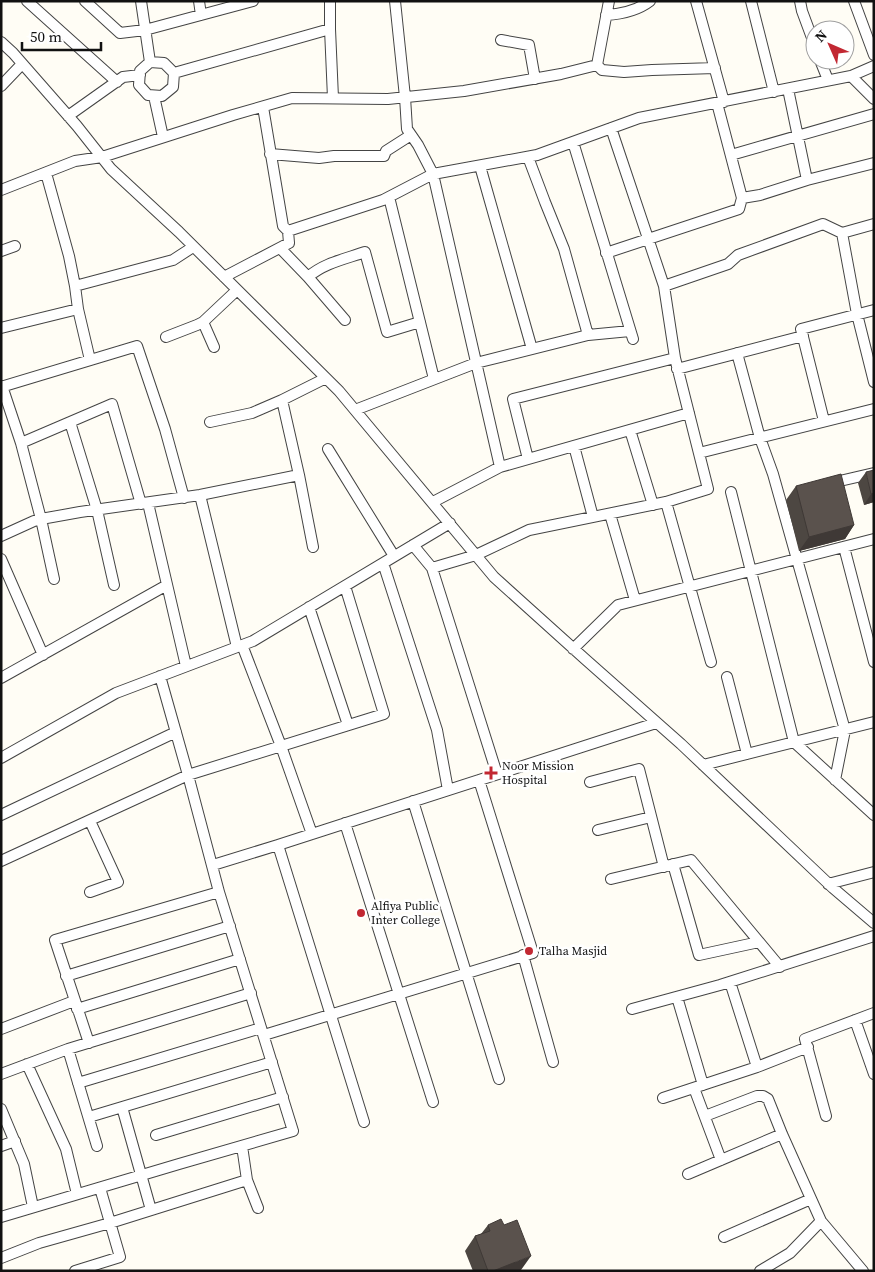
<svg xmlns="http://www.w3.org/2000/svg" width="875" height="1272" font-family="'Source Serif 4',serif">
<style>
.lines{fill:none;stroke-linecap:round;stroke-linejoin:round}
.minor-casing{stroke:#444;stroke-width:12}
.minor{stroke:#fff;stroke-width:10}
.wall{fill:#4d4742}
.shaded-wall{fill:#3f3936}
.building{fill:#5a524d;stroke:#3f3936}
.poi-dot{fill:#c22832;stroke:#fff;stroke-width:2}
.labels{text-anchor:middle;stroke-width:5;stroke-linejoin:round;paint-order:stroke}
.poi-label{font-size:12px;fill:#111;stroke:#fff;text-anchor:start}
</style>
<rect width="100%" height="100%" fill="#fffdf5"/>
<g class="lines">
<g class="minor-casing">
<path id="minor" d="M27,1L117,82
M85,1L120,33L145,30L253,1
M141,1L150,62
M199,1L201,15
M330,1V29L333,98
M395,1L405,97L407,129L418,145L433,174L500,467
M696,1L724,102
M751,1L774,92
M800,1L802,11L815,46
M854,1L874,55
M606,15C622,14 637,11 650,1
M501,40L529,45L535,79
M1,42L13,53L77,126L111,169L179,232L339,391L494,577L585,659L681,744L833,888L874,923
M820,60L828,80
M150,62L164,63L174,73L173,87L162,96L148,95L139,85L140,71Z
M597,65L602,70L624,72L652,70L715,68
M174,73L330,29
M851,76L874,66
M1,86L22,64
M788,89L807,180
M154,96L163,137
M717,103L742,198L760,195L807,180L874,163
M263,107L283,226L288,231
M68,116L123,77L140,75
M573,142L633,339
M270,154L319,158L334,156H384L386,151L411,135
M731,155L874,114
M528,157L545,202L564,249L588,335
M480,166L532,349
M46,173L69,256L75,286
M1,190L75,161L102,157L233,115L292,98L388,99L464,91L561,74L597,65L609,1
M389,197L434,379
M874,224L842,233L857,314L874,382
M280,248L308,277L345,320
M1,251L15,246
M606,253L739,209L742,198
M224,277L289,243L288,231L383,200L433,174L537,155L639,118L851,76L874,99
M308,277C324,263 345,259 365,252L387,332L420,322
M664,286L728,264L738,255L823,224L842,233
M78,309L90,360
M203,322L214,347
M1,328L78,309L75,286L173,260L193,247
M166,337L197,325L203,322L237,290
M737,353L760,438L773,474L845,730L835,780
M677,369L803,336
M2,386L21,443L41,519L54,579
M1,387L137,346L165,429L184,498
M355,410L476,363L588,335L630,331
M824,421L801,329L874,310
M70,422L97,510L114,585
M210,422L252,413L282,400
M630,430L653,505
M21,443L112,404L141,504
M574,446L593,517
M328,449L394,556
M699,453L874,409
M528,459L513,399L675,358
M831,483L874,473
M731,492L794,742L874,815
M200,495L237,647
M433,502L500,467L689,413
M666,502L711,662
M148,503L186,666
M610,514L635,600
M1,536L34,521L41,519L80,512L200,495L299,475
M413,545L432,568
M313,547L299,475L282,400L326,378
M844,547L874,662
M1,559L43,655
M383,563L437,730L448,790
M309,607L348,725
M242,645L281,746L312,834
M573,649L618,605L874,539
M727,677L747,754
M1,678L167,585
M1,758L116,693L253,641L450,523
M703,765L874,722
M497,774L432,568L476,555L529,530L666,502L708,489L675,358L664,286L611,128
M590,782L639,769L664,867
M413,801L499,1079
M1,815L176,732
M90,821L118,882L90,892
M345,823L433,1102
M598,830L651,817
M1,861L188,775L384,714L345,586
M673,864L699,955L759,942
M213,865L278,845
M611,879L691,860L780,967
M828,884L874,872
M523,955L553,1062
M66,976L230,926
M677,997L703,1085
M77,1009L240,959
M632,1009L720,985L874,936
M855,1020L874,1074
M1,1029L74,1001
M264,1035L533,953L479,780
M89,1043L55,940L219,892
M68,1049L97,1146
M27,1064L66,1149L77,1194
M757,1067L808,1047
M1,1074L68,1049L251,993
M78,1083L261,1028
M694,1088L721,1160
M663,1098L757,1067L730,982
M122,1107L151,1210
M1,1109L24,1164L33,1207
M705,1116L757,1096H763L768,1099L782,1134L821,1221L863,1271
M826,1116L805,1039L874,1013
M89,1117L272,1062
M364,1122L278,845L656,723
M156,1135L283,1097
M1,1146L15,1141
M242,1146L247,1180L258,1208
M688,1174L782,1134
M1,1217L179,1164L293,1131L219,892L188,775L160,676
M724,1237L811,1199
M1,1258L39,1243L110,1223L247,1180
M75,1271L120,1257L100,1188
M760,1271L790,1253L821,1221"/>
</g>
<use href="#minor" class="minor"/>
</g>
<path class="wall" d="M866,472L874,502L864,505L858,483Z
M796,486L854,525L845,539L799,551L786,500Z
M488,1225L521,1270L519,1271H473L465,1251L475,1236L481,1234Z"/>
<path class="shaded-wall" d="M874,493V502L864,505L871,494Z
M854,525L845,539L799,551L809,537Z
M531,1256L521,1270L519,1271H493Z"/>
<path class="building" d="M874,470V493L871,494L866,472Z
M841,474L854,525L809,537L796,486Z
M501,1219L504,1225L517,1220L531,1256L493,1271H488L475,1236L490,1231L488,1225Z"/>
<g class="poi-dot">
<path d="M488.5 765.5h5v5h5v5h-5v5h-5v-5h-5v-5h5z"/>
<circle cx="361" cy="913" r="5"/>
<circle cx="529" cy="951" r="5"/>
</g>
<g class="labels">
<g class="poi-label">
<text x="502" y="770">Noor Mission<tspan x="502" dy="14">Hospital</tspan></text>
<text x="371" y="910">Alfiya Public<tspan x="371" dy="14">Inter College</tspan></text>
<text x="539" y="955">Talha Masjid</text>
</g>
</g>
<rect width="875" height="1272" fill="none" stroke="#111111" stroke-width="5"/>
<g transform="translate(830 45) rotate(315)"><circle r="24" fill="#ffffff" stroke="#a0a0a0"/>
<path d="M0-4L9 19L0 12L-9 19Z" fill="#c22832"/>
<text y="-8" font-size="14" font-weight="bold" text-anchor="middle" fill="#111111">N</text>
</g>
<path d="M22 42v8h79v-8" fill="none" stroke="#111111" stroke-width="2.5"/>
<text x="30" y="42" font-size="15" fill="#111111" stroke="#ffffff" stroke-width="4" paint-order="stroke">50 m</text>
</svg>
